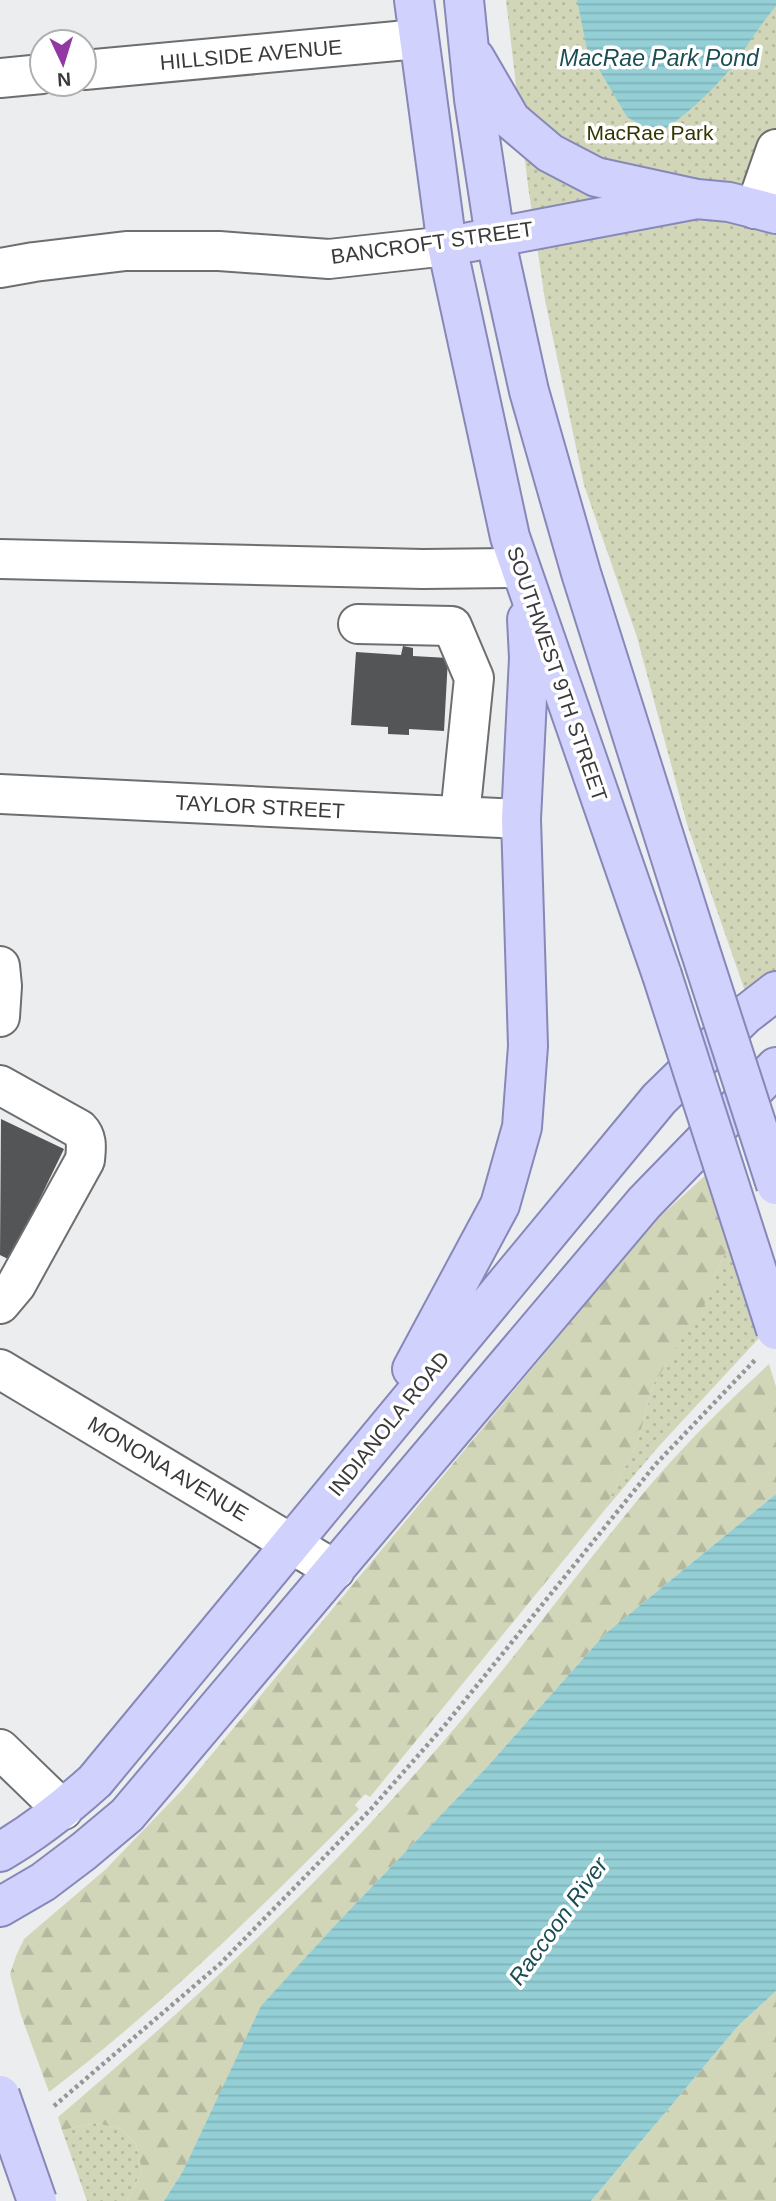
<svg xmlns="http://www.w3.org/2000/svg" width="776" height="2201" font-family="Arial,sans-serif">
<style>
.grass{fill:url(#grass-dots)}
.forest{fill:url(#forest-firs)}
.water{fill:url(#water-rules)}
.building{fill:#535556}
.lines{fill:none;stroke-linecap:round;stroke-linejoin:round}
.minor-casing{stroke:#6d6e70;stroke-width:42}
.major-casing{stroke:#8788b8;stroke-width:42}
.path{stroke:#959697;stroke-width:4.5;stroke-dasharray:3.5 3.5;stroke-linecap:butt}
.minor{stroke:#fff;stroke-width:38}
.major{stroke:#d0d1fd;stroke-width:38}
.major-bridge-casing{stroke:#8788b8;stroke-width:42;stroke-linecap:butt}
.major-bridge{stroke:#d0d1fd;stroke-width:38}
.labels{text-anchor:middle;stroke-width:7;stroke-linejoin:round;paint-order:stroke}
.street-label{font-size:21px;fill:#3a3a3b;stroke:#fff}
.park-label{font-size:21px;fill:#333600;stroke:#fff}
.water-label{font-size:23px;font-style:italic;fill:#1a4e53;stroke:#fff}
</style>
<defs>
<pattern id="grass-dots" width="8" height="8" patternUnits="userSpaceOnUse" patternTransform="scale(1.75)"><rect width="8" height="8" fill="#d1d6b8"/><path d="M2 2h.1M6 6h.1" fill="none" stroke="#b4b89f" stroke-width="1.8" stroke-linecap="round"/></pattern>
<pattern id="forest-firs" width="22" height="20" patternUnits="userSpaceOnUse" patternTransform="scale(1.75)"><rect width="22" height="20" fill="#d1d6b8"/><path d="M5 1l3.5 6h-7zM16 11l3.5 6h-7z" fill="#b4b89f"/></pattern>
<pattern id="water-rules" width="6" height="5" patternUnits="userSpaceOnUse" patternTransform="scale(1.75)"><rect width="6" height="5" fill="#94cfd6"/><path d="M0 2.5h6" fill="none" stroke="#80b2b9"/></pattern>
</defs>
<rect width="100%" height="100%" fill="#ebedef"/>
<path class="grass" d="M506,0H776V970L746,994L687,824L637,637L584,485L545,300L528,186Z
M731,1244L760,1337L659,1446L603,1512L638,1441L653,1385L707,1298L716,1270Z
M96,2123L121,2129L136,2144L142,2171L127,2201H87L62,2130Z"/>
<path class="forest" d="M708,1173L731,1244L716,1270L708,1298L653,1385L638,1441L603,1512L370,1797L365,1794L355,1805L359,1809C260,1909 161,2007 49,2092L21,2015L10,1974L16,1956L24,1939L106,1869L183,1789L653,1223Z
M769,1364L776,1387V1494L605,1634L487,1767L339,1921L262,2006L183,2171L164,2201H127L142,2171L136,2144L121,2129L96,2123L62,2130L58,2117C204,1994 342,1863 465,1716C530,1638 591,1555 657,1477C692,1437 730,1400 769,1364Z
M776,1991V2201H591L738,2026Z"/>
<path class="water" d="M577,0H776V6C758,27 744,52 727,73C709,94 680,121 656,134L627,117L587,49Z
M776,1494V1991L738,2026L591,2201H164L183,2171L261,2006L339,1921L487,1767L605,1634Z"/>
<path class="building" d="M403,646L413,648V656L448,658L444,731L409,729V735L388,734V727L351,725L356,652L401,655Z
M1,1119L64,1149L10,1260L0,1255Z"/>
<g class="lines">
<g class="minor-casing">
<path id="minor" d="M84,70L418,39
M0,78L42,74
M755,209L776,149
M0,268L34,262L126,251H219L329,259L447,246
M0,559L423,569L520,568
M358,624L452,626L474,678L460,816
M0,794L521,819
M0,966L2,986L0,1017
M0,1085L79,1129C88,1138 86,1148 85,1160L16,1285L0,1304
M0,1369L335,1570
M0,1749L63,1810"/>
</g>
<g class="major-casing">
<path id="major" d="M414,0L447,246L510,537L662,975
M464,0L474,99L495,237L529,391L581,573L699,947
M475,58L511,120L550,153L596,177L697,199
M470,242L697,199L729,202L776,214
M412,1369L500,1205L522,1127L528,1046L521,819L529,658L527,619
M0,1852C35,1832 65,1808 95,1781L659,1099L745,1015L776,991
M0,1907L43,1882L84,1851L127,1815L644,1203L776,1067"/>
</g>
<path class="path" d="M54,2106L221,1963L371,1809L445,1725L655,1465L756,1359"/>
<use href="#minor" class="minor"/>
<use href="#major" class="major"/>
<g class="major-bridge-casing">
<path id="major-bridge" d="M699,947L776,1185
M662,975L776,1330
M0,2095L37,2201"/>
</g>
<use href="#major-bridge" class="major-bridge"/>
</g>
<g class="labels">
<g class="street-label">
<text transform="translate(251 55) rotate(-5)" y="7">HILLSIDE AVENUE</text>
<text transform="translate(432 243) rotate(-8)" y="7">BANCROFT STREET</text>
<text transform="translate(557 674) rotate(71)" y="7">SOUTHWEST 9TH STREET</text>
<text transform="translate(260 807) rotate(3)" y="7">TAYLOR STREET</text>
<text transform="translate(389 1424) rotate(-51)" y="7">INDIANOLA ROAD</text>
<text transform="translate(168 1469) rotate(31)" y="7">MONONA AVENUE</text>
</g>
<g class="park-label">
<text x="650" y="140">MacRae Park</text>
</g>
<g class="water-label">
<text x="659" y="66">MacRae Park Pond</text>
<text transform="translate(558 1921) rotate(-54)" y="8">Raccoon River</text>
</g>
</g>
<g transform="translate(63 63) rotate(176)"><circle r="33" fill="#ffffff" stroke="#b0b0b1" stroke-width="2"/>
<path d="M0-5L12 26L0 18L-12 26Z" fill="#9138a4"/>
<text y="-10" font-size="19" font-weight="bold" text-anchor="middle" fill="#3a3a3b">N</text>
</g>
</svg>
